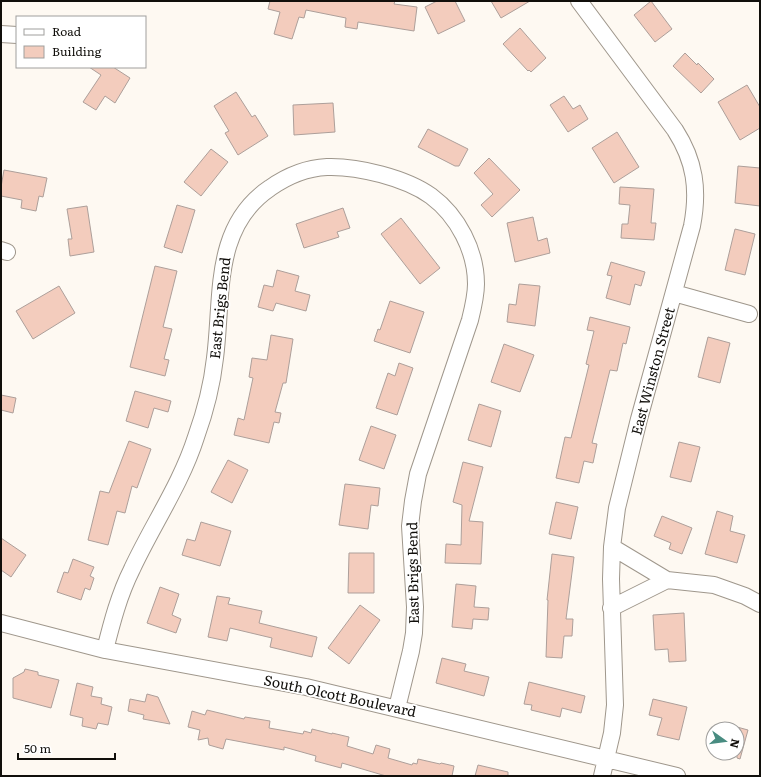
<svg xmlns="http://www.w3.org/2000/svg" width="761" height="777" font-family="Literata,serif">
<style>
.building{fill:#f3ccbd;stroke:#ad9f9a}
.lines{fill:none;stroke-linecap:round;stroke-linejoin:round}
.minor-casing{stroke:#9f978c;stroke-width:18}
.minor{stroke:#fff;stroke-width:16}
.labels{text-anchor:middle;stroke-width:3.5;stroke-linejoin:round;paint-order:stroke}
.street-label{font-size:14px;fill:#110f0b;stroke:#fff}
</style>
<rect width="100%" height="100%" fill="#fef9f2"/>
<path class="building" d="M270,1H395L394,4L417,7L414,31L358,22L357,29L345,27L346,18L306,10L304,18L299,17L292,39L274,34L280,12L268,9Z
M437,1H455L465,21L438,34L425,7Z
M491,1H530L501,18Z
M651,1L672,29L655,42L634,15Z
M520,28L546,58L531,72L529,70L528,71L503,44Z
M685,53L697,65L698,63L714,79L701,93L673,66Z
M89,67H113L130,78L115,103L105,96L96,110L83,102L101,75Z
M747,85L760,107V128L740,140L718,102Z
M236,92L252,117L255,115L268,136L238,155L225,133L229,131L214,106Z
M564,96L573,109L580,105L588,119L568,132L550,105Z
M333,103L335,132L294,135L293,105Z
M428,129L468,149L459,166H455L418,147Z
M617,132L639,167L614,183L592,148Z
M211,149L228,162L201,196L184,182Z
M489,158L520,190L492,217L481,205L493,194L474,173Z
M738,166L760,168V206L735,203Z
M4,170L47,178L43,197L39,196L36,211L21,208L22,200L1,196V187Z
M620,187L654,189L651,223H656L654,240L621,238L622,224H628L630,205L619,204Z
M177,205L195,210L182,253L164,247Z
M87,206L94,252L70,256L68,239H72L67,209Z
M343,208L350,228L337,232L339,237L304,248L296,224Z
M533,217L538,241L547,238L550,253L515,262L507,223Z
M401,218L440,268L420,284L381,234Z
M735,229L755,234L745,275L725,270Z
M611,262L645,272L641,286L635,284L630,305L606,298L612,276L607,275Z
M155,266L177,271L163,327L172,329L164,359L169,360L165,376L130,367Z
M277,270L299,276L295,291L310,295L306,311L276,303L273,311L258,307L264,285L273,287Z
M519,284L540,286L535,326L507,322L509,304L516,305Z
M59,286L75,313L33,339L16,311Z
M390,301L424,312L410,353L374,341L378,329L380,330Z
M590,317L630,327L626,344L623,343L617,371L610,370L592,443L597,444L593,463L584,461L579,483L556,478L565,437L571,438L589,365L586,364L594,331L587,330Z
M271,335L293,339L286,383H283L275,412L281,413L279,423L274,422L269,443L234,435L238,418L244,420L253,378L249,377L252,358L267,360Z
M708,337L730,343L720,383L698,377Z
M504,344L534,355L520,392L491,382Z
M399,363L413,368L397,415L376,408L388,373L395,376Z
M135,391L171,401L168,412L154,408L148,428L126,421Z
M1,395L16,398L13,413L1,410Z
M479,404L501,411L491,447L468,440Z
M371,426L396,435L384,469L359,460Z
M129,441L151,449L137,488L132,486L125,513L117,511L108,545L88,540L100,491L109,493Z
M679,442L700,447L691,482L670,477Z
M228,460L248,470L232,503L211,492Z
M463,462L483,467L469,521L483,522L481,564L445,563L446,544L461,545L462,505L453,502Z
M345,484L380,488L378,506L371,505L368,529L339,525Z
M556,502L578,507L571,539L549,534Z
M717,511L733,516L730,531L745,535L737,563L705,554Z
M662,516L692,528L682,554L669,549L671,543L654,536Z
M201,522L231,531L220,566L182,555L187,539L195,541Z
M1,538L26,555L11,577L1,570Z
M349,553H374V593H348Z
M552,554L574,557L566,619H573L572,636H564L562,658L546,657L548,600H547Z
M73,559L94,567L90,576L94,578L90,590L85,588L81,600L57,592L64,572L68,573Z
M456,584L476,586L474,607L489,608L488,620L473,619L472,629L452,627Z
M160,587L179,594L172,615L181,619L176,633L147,623Z
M217,596L230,598L228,604L262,611L259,623L317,637L312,657L270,647L272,638L230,628L227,641L208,637Z
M360,605L380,620L349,664L328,648Z
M684,613L686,661L669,662L668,649L655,650L653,615Z
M442,658L466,664L464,671L489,677L484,696L436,683Z
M25,669L38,672V675L59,680L51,708L13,698V678L24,672Z
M529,682L585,696L581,713L562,708L560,717L531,710L532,705L524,704Z
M77,683L93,687L91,696L102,698L101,704L112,707L108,725L98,723L96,729L82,726L83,718L70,715Z
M147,694L158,697L170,724L143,719L144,715L128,711L130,699L145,702Z
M653,699L687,707L679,740L657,735L662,718L649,715Z
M207,710L244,719L245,717L270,721L269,728L303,734L304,731L311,733L312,729L332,734V733L349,737L347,746L373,754L376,745L390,749L388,758L412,765L413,763L417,764L418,759L440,764L441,763L454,766L452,776H386L342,763L341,768L315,761L316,756L284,747V750L226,739L223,749L209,745L208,738L198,740L200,730L188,727L192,711L205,715Z
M737,727L748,730L740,759L737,758Z
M478,765L508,772V776H475Z"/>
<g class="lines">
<g class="minor-casing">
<path id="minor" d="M579,1L675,130C695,161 699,190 692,226L639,419L617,508L612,547L611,579L615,705L612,733L602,776
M1,34L17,35
M1,250L7,252
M674,293L749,314
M612,547L667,580L714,585L745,596L760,604
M611,608L667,580
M1,623L105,650L306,687L677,776
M105,650C112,622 119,595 132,569C153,524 181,484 196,437C205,412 212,385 215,358C223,297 212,227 270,188C287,176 306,168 327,167C358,166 406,178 431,196C458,216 476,251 476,284C476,296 473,308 470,320L418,474L413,501L410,526L415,607L414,633L411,651L397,708"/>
</g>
<use href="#minor" class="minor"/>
</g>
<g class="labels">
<g class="street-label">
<text transform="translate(220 308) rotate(-84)" y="5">East Brigs Bend</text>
<text transform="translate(653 371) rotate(-75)" y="5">East Winston Street</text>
<text transform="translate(413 573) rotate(-91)" y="5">East Brigs Bend</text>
<text transform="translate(340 696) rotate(12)" y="5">South Olcott Boulevard</text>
</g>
</g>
<rect width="761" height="777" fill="none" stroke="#110f0b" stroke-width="4"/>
<rect x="16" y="16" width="130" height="52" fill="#ffffff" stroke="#a09f9d"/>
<rect x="24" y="29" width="20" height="6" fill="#ffffff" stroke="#a09f9d"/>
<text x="52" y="36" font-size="12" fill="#110f0b">Road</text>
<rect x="24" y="46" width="20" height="12" fill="#f3ccbd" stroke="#a09f9d"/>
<text x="52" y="56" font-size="12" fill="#110f0b">Building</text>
<g transform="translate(725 741) rotate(104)"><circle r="19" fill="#ffffff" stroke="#a09f9d"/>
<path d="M0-3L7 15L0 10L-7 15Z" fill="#488c81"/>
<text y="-6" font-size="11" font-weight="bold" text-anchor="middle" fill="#110f0b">N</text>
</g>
<path d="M18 753v6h97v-6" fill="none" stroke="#110f0b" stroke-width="2"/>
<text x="24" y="753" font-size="12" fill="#110f0b" stroke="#ffffff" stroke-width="3" paint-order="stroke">50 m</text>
</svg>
